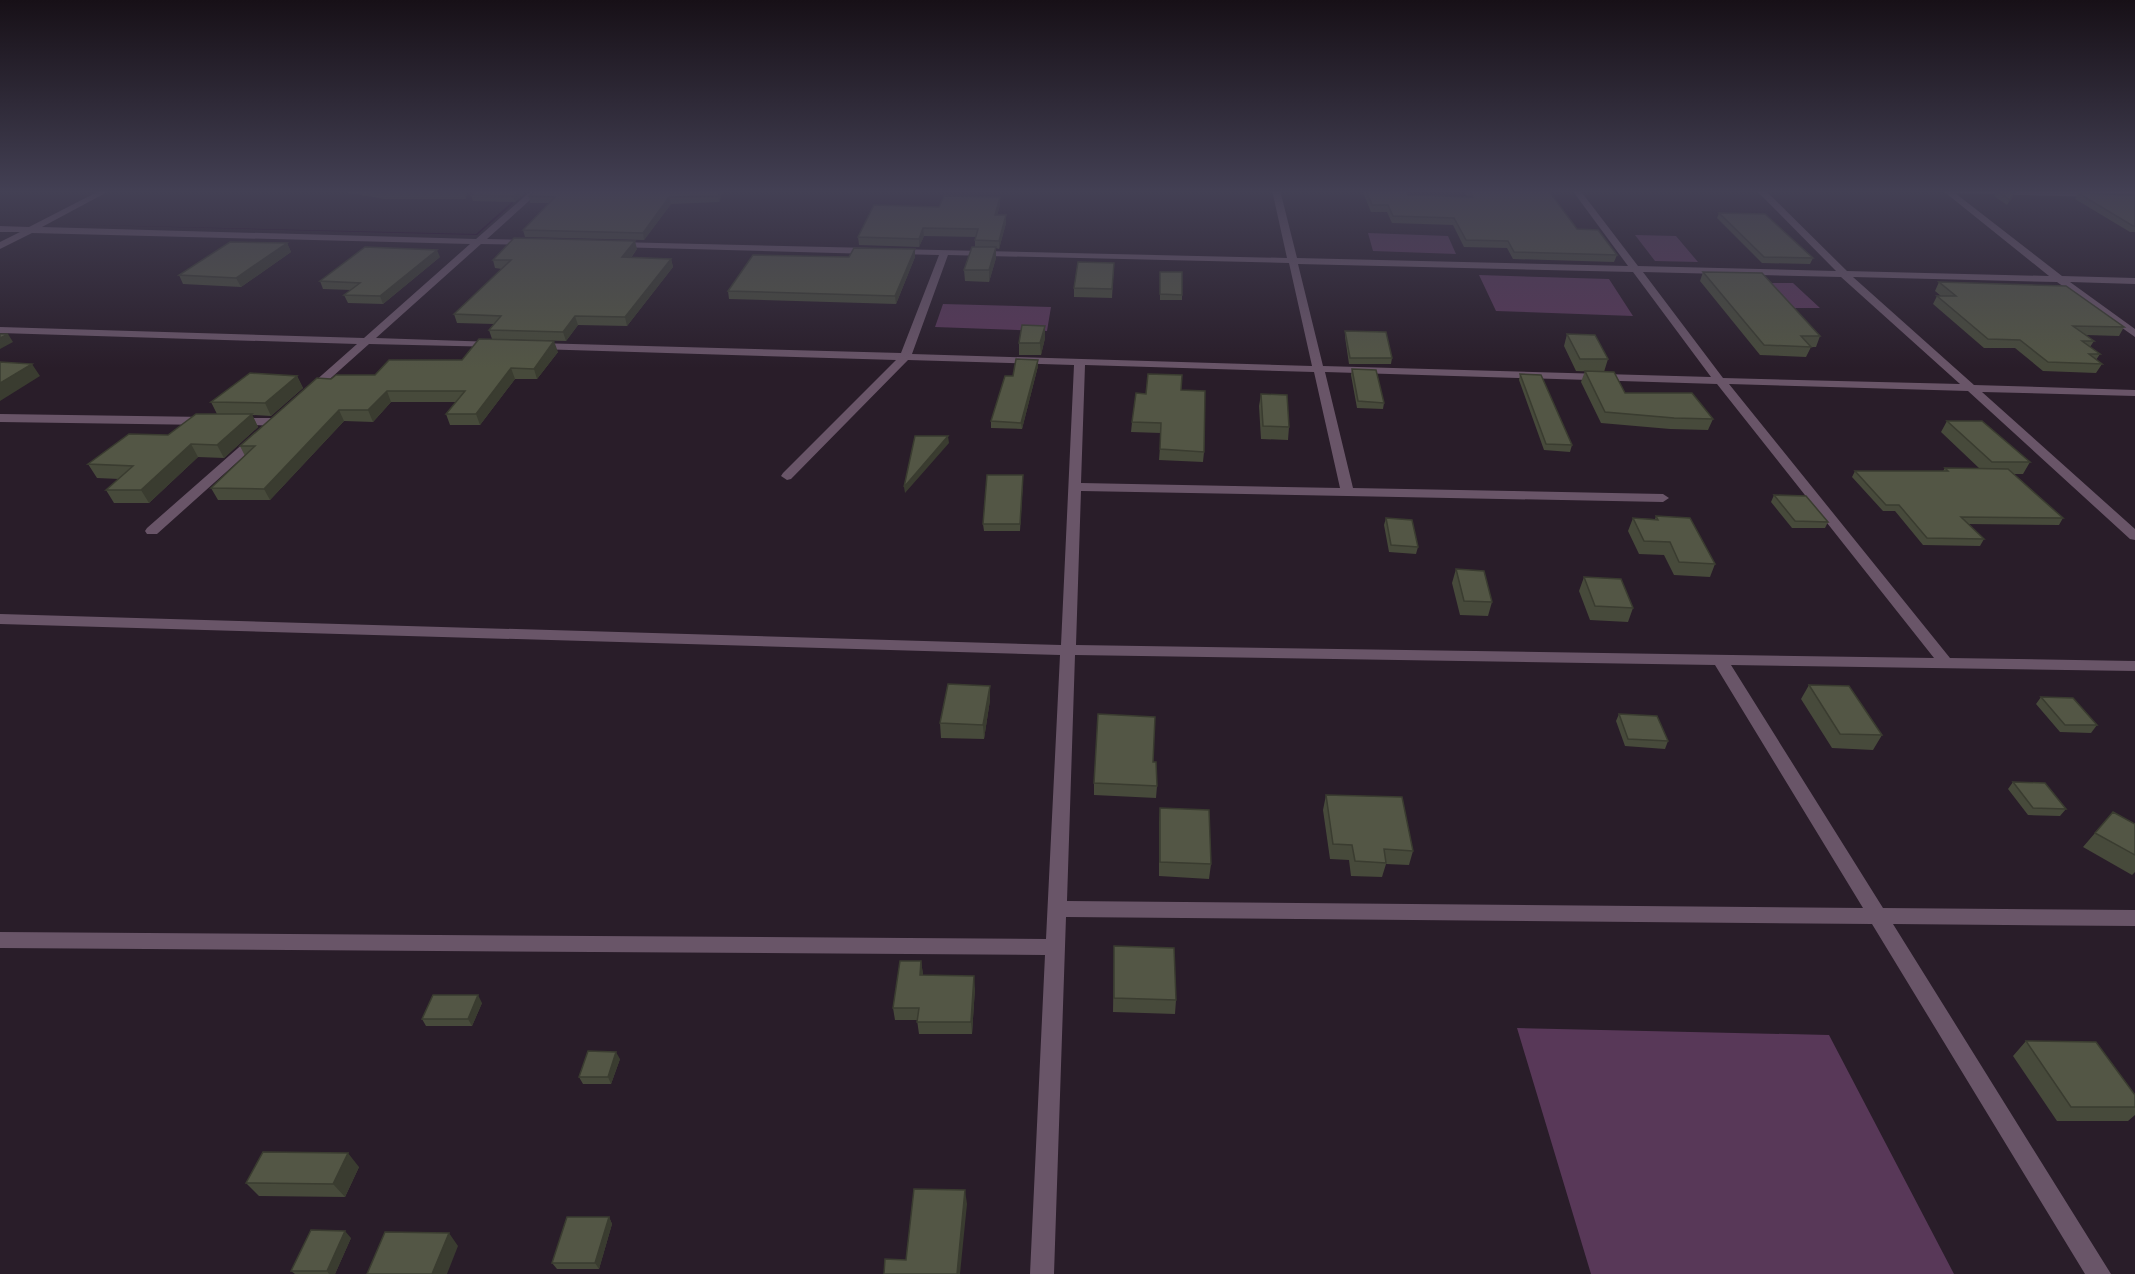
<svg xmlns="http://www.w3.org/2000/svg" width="2135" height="1274" font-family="Overpass,sans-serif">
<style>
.green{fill:#583858}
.water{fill:#1e0020}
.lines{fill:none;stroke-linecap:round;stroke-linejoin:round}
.street{fill:#695568;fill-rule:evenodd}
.wall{fill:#474a3b}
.shaded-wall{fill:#3a3c30}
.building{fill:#535645;stroke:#3a3c30;stroke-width:1.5}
</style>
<rect width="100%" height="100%" fill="#291d29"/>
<path class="green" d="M1368,233L1448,236L1456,254L1373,251Z
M1635,235L1676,236L1698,262L1655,261Z
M1479,275L1609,279L1633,316L1496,311Z
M1758,283H1793L1820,308H1784Z
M943,304L1051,307L1047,331L935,327Z
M1517,1028L1829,1035L1954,1274H1591Z"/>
<path class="water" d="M512,202L514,203L477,235L53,224L476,234Z"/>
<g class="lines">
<path class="street" d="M101,190H111L42,227L476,239L532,190H541L487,239L530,240L533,241V245L481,244L376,338L495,342L500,345L499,347L369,344L313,394L309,395L303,392L305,390L357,344L0,333V327L364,338L470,244L32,233L0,249V242L20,232H0V226L29,227Z
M1272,190H1280L1297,258L1628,266L1572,190H1580L1638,266L1836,271L1756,190H1765L1847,271L2049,276L1942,190L2135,192V198L1955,193L2062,276L2135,278V284L2070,282L2135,329V337L2057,282L1853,277L1974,385L2135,390V396L1982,392L2135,529V540L2130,539L1968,391L1729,384L1950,658L2135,661V671L1731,665L1883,908L2135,910V926L1893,924L2111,1274H2085L1872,924L1066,917L1054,1274H1030L1045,955L0,948V932L1046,939L1060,655L0,624V614L1061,645L1074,365L908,360L791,479L787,480L781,476L783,473L896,360L537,349L532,346L537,343L901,353L939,255L896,254L891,251L893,249L1287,258ZM948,255L1289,263L1312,366L912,354ZM1298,264L1633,272L1711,377L1323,366ZM1643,272L1841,277L1960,384L1723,378ZM1085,365L1314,372L1340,488L1081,483ZM1325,372L1717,384L1934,658L1076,645L1081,491L1663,502L1669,498L1663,494L1353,488ZM1075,655L1715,665L1863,908L1067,901Z
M617,242L872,248L877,251L872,254L614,247V243Z
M0,414L207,417L213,421L207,425L0,422Z
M237,418H275L281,422L275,426L233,424V420Z
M258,433L262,434V440L157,534H147L145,531L147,528L254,434Z"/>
</g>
<path class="wall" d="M332,190H467L466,199H384Z
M529,190L515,202L473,201L471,195Z
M536,190H723L719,202L671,204L644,240L525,237L523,230L549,203H530L529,196Z
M1362,190H1406L1408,195L1467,197L1464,190H1548L1577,229L1617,255L1614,262L1513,259L1507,248L1464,247L1453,225L1392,223L1387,212H1371Z
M1997,191L2012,197L2007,205L1994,196Z
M2078,193L2135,195V232H2130L2075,199Z
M1000,205L997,215L1006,223L999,249L996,248V258L989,282L965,281L964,270L975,247V240L976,237L924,236L919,247L859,245L858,237L939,207Z
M1719,213L1813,258L1810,264L1762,263L1717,218Z
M287,243L291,252L241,287L183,284L179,275Z
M637,249L631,258L671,259L673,267L627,326L578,325L566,341L492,339L489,330L494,324L457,323L454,314L502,269L495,268L493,260Z
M440,257L383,304L348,303L344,295L351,290L323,289L320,281Z
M849,257H915L896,304L729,299L728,291Z
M1114,263L1112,298L1074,297V288Z
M1160,272L1182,295V300H1160Z
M1703,272L1820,336L1816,347H1811L1806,357L1760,355L1700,281Z
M1939,282L2124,327L2119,336L2086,335L2094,341L2090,347L2100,354L2096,360L2102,364L2096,373L2043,371L2015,348H1984L1933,304L1937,296H1941L1935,291Z
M1045,326V338L1041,355H1019V343Z
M1345,331L1392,358L1391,364H1349L1345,337Z
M1567,334L1608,359L1604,372L1576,371L1564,346Z
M558,352L537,379H515L480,425H450L446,414L456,402H391L373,422L344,421L270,500H218L211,488L245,456L240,446L331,379L375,375L462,360Z
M1038,360V366L1022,429L991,428V421L1013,376Z
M1352,369L1384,403L1383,409L1357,408L1351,375Z
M1585,371L1625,393L1713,419L1708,430L1670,429L1601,423L1581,382Z
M1520,374L1572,445L1570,452L1544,450L1519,380Z
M297,376L303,388L271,416L252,415L258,427L224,458L198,457L149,503H114L106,490L119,479L97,478L88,464L168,435L217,414L211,402Z
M1181,390L1204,452L1203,462L1159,460L1161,433L1131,432L1132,422L1146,394Z
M1261,394L1289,427L1288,440L1261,439L1259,406Z
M1947,421L2030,462L2023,474H2014L2063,518L2059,525L1968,524L1984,539L1980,546L1923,545L1895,511H1883L1852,477L1855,471H1943L1945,468L1980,469L1941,432Z
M1023,481L1020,531H984L983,524Z
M1774,495L1828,522L1825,528H1792L1771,502Z
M1656,516L1715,564L1710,577L1674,575L1664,555L1639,554L1628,531L1633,518L1655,519Z
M1386,518L1418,547L1416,554L1389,552L1384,525Z
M1456,569L1492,602L1488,616L1460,615L1452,583Z
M1584,577L1633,608L1628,622L1590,620L1579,591Z
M1809,685L1882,735L1873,750L1832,748L1801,699Z
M990,686V700L984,739L941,738L940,723Z
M2041,697L2097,725L2091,733L2060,732L2036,704Z
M1619,714L1668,741L1665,749L1625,746L1616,721Z
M1153,762L1157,786L1156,798L1094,795V783Z
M2013,782L2066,809L2060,816L2028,815L2008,789Z
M1326,795L1413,851L1409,865L1386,864L1382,877L1351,876L1349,860L1330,859L1323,810Z
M1160,808L1211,864L1209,879L1159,876V823Z
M2135,824V872L2132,875L2083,847L2095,833Z
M1114,946L1176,1000L1175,1014L1113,1012Z
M921,961L923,975L975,988L972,1034H919L917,1020H895L893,1008Z
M482,1003L472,1026H426L422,1019Z
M2026,1041L2135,1095V1115L2128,1121H2057L2013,1056Z
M620,1059L611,1084H583L579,1077Z
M359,1167L345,1197L259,1196L246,1183Z
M609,1217L612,1224L599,1269H557L552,1263Z
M351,1238L335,1274H295L291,1271Z"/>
<path class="shaded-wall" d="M464,190H467L466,199L464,193Z
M520,190H529L515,202L513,196Z
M720,190H723L719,202L718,196Z
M669,197L671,204L644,240L643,233Z
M1000,197V205L995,223V215Z
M1006,215V223L999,249V241Z
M923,228L924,236L919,247V239Z
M635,241L637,249L624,266L622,257Z
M287,243L291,252L241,287L236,278Z
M996,247V258L989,282V270Z
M915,249V257L896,304L895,296Z
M437,250L440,257L383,304L380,296Z
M671,259L673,267L627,326L625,317Z
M575,316L578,325L566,341L563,332Z
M1045,326V338L1041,355L1040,343Z
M8,334L13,342L0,349V338Z
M554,341L558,352L537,379L534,369Z
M1038,360V366L1022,429L1021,423Z
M32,364L40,376L0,401V383Z
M511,368L515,379L480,425L476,414Z
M297,376L303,388L271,416L265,403Z
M387,391L391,402L373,422L368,410Z
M339,410L344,421L270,500L264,489Z
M252,414L258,427L224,458L217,445Z
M948,436L949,443L905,493L904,487Z
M191,444L198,457L149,503L141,490Z
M990,686V700L984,739L983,725Z
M921,961L923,974L921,988L920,975Z
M974,976L975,988L972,1034L971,1022Z
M478,995L482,1003L472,1026L468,1019Z
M616,1052L620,1059L611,1084L608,1077Z
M348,1153L359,1167L345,1197L333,1184Z
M965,1190L967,1204L960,1274H957Z
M609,1217L612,1224L599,1269L595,1263Z
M345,1231L351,1238L335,1274H329L327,1271Z
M449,1233L458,1246L447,1274H432Z"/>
<path class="building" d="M365,190H464V193H382Z
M477,190H520L513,196L471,195Z
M536,190H720L718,196L669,197L643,233L523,230L555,197L529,196Z
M1366,190H1406L1408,195L1473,197L1469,190H1548L1577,229L1598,230L1617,255L1514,252L1508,241L1466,240L1454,218L1393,216L1388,205H1372Z
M1997,191L2015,192L2010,200Z
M2078,193L2135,195V226H2133Z
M944,196L1000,197L995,215H1006L999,241L975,240L978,229L923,228L919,239L858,237L874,205L939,207Z
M1719,213L1765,214L1813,258L1764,257Z
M514,238L635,241L622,257L671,259L625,317L575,316L563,332L489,330L501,316L454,314L511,260H493Z
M230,242L287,243L236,278L179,275Z
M365,247L437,250L380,296L344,295L360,283L320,281Z
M972,247H996L989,270H964Z
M854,248L915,249L895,296L728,291L753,255L849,257Z
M1078,262L1114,263L1112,289L1074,288Z
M1160,272H1182V295L1160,294Z
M1703,272L1762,273L1820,336H1801L1811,347L1764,345Z
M1939,282L2066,286L2124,327L2073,326L2094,341H2082L2100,354H2089L2102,364L2048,362L2020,340L1988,339L1937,296H1956Z
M1022,325L1045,326L1040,343H1019Z
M1345,331L1386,332L1392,358H1350Z
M0,334H8L0,338Z
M1567,334L1595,335L1608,359H1580Z
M479,339L554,341L534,369L511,368L476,414H446L465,391H387L368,410H339L264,489L211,488L255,446H240L317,378L331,379L336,375H375L389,360H462Z
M1016,359L1038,360L1021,423L991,421L1005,376H1013Z
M0,362L32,364L0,383Z
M1352,369L1376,370L1384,403L1358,401Z
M1585,371L1614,372L1625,393H1692L1713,419L1674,418L1605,412Z
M250,373L297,376L265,403L211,402Z
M1148,374L1182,375L1181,390L1205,391L1204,452L1160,449L1161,423L1132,422L1136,393L1146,394Z
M1520,374L1541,375L1572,445L1546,444Z
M1261,394L1287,395L1289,427L1263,426Z
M196,414H252L217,445L191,444L141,490H106L133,466L88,464L129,434L168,435Z
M1947,421H1982L2030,462H1992Z
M915,436H948L904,487Z
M1945,468L2008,469L2063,518L1961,517L1984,539L1927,538L1899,505H1886L1855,471H1948Z
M987,475H1023L1020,524H983Z
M1774,495L1806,496L1828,522L1795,521Z
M1656,516L1690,518L1715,564L1679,562L1670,542L1644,541L1633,518L1658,520Z
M1386,518L1412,520L1418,547L1391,545Z
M1456,569L1484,571L1492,602L1464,601Z
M1584,577L1621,579L1633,608L1595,606Z
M948,684L990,686L983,725L940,723Z
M1809,685L1849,686L1882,735L1840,734Z
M2041,697L2073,698L2097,725H2065Z
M1098,714L1155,717L1153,762H1156L1157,786L1094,783Z
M1619,714L1657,716L1668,741L1628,739Z
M2013,782L2045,783L2066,809L2033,808Z
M1326,795L1402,797L1413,851L1384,849L1386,863L1355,861L1352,845L1333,844Z
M1160,808L1209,810L1211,864L1160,862Z
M2113,812L2135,824V855L2095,833Z
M1114,946L1174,948L1176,1000L1114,998Z
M900,961H921L920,975L974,976L971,1022H917L919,1008H893Z
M433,995H478L468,1019H422Z
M2026,1041L2096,1042L2135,1095V1107H2071Z
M588,1051L616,1052L608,1077H579Z
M263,1152L348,1153L333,1184L246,1183Z
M914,1189L965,1190L957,1274H884L885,1259L906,1260Z
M567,1217H609L595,1263H552Z
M311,1230L345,1231L327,1271H291Z
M385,1232L449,1233L432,1274H367Z"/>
<linearGradient id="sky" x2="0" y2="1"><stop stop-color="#171017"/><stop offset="0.52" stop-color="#434054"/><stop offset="1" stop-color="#434054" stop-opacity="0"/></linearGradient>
<rect width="2135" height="368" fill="url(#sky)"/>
</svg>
